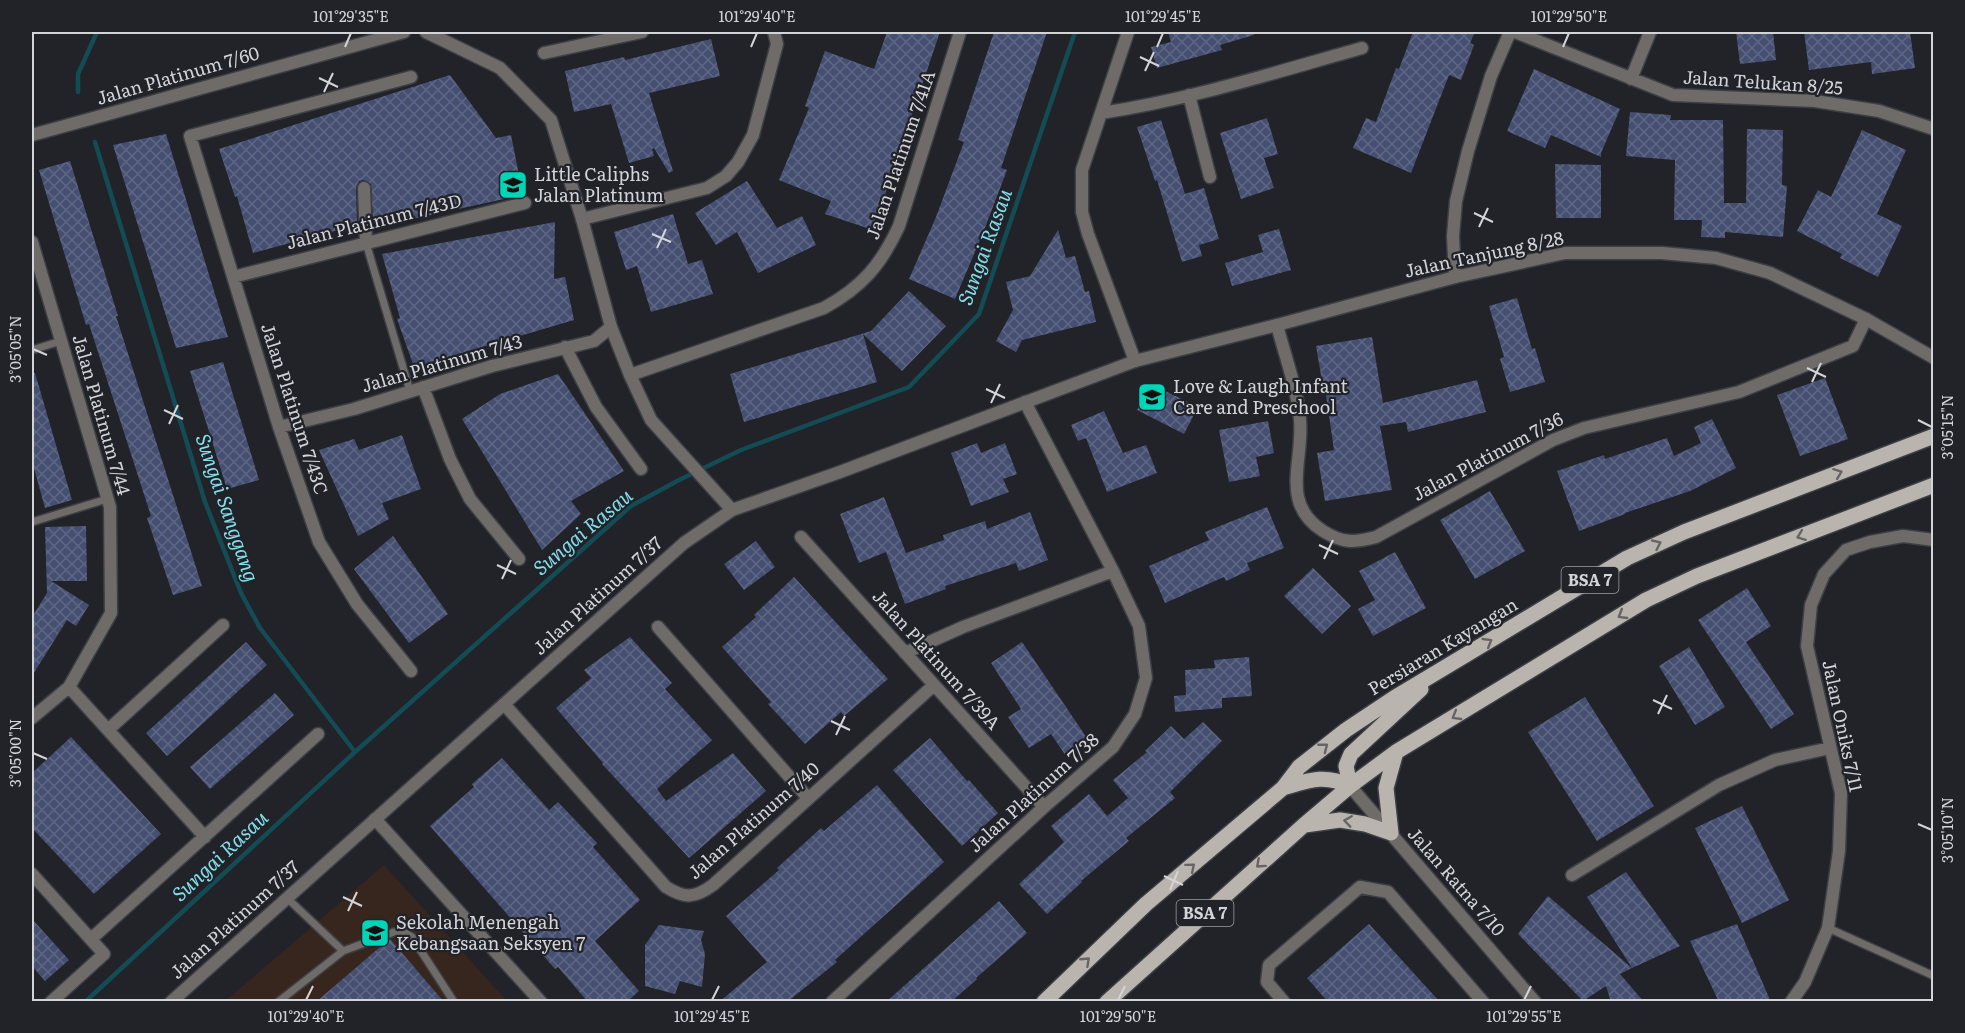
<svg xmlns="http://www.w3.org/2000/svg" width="1965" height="1033" font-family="Literata,serif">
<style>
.education{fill:#37261d}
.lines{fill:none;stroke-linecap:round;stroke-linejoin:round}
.stream{stroke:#134c54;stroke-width:4.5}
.building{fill:url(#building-cross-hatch)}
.service-casing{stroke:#3d3f45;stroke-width:10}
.minor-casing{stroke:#3d3f45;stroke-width:15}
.tertiary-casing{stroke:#3d3f45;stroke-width:15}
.primary-casing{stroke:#3d3f45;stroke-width:18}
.service{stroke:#6e6b69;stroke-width:7}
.minor{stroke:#6e6b69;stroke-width:12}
.tertiary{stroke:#6e6b69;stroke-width:12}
.primary{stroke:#bab4af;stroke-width:15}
.oneway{stroke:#666465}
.ticks{fill:none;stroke:#d3d4d8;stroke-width:2}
.labels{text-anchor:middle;stroke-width:4.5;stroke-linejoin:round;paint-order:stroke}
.shield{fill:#212329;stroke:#9e9fa4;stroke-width:1.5}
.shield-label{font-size:16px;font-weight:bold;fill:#d3d4d8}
.street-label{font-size:18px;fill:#d3d4d8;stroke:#212329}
.poi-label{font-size:18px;fill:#d3d4d8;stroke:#212329;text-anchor:start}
.water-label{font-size:20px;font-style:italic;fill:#83ddea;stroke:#212329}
.neatline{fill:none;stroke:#d3d4d8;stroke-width:2}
.ticks-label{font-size:15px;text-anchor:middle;fill:#d3d4d8}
</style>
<defs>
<pattern id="building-cross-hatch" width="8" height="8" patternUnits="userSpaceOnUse" patternTransform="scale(1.5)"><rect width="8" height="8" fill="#454f71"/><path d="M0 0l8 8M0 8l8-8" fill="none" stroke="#5f6784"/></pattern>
</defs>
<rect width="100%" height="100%" fill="#212329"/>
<path class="education" d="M384,865L507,1001L224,1002Z"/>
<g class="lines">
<path class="stream" d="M78,92V74L97,32
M95,142L205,502L241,593L260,628L355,752
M85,1002L355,752L631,506L679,480L741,450L909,387L979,314L1075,32"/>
</g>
<path class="building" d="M887,32H940L873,230L825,214L831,201L779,180L809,108L805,106L825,51L874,69Z
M994,32H1047L1001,168L1007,170L983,233L955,299L909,279L936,217L964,142L958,140Z
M1168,32H1254V35L1220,45L1222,50L1157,68L1151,47L1171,42Z
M1413,32H1475L1470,43L1474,45L1461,80L1449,75L1411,173L1353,148L1366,118L1376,122L1396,68L1399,69Z
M1736,32H1773L1776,60L1740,64Z
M1804,32H1910L1915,68L1872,74L1871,62L1809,70Z
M711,39L720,76L649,93L673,171L669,173L654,148L652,149L654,156L629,163L611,104L574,112L565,71L624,57L625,60Z
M1534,69L1620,109L1601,153V157L1551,135L1545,148L1507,131Z
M450,75L496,138L511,135L523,195L380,226L378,219L373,220L371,184L363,180L359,181L356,188L357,225L253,253L237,196L235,197L219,149Z
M1630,112L1671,115L1670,120H1723L1724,203H1746L1747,129L1783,130L1782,185L1787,186L1783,237L1725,232V238L1701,237L1702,220H1674L1675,160L1626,156Z
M1267,118L1278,154L1264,158L1274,188L1241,199L1220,133Z
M1161,120L1185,194L1204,188L1219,239L1199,245L1202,256L1182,262L1157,180L1155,181L1137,127Z
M1862,130L1906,150L1877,214L1902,226L1878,277L1840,258L1842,254L1797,231L1818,190L1831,197Z
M166,134L228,337L176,348L113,145Z
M70,161L118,316H116L202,586L173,595L147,518L151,516L89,324L86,325L39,170Z
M1555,164L1601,165V218H1556Z
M747,181L777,228L802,216L816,245L758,273L737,232L716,245L695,213Z
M673,214L688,264L702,260L713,294L651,312L637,266L626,270L614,232Z
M555,222L554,279L565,277L574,320L414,367L397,319L400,318L382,254Z
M1279,229L1291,270L1232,286L1225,263L1263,252L1258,235Z
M1058,230L1066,258L1075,256L1085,292L1089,291L1096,322L1022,340L1016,352L996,341L1013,310L1006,282L1030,276Z
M909,291L946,326L902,371L863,334L877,382L744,422L730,374L871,331Z
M1517,298L1532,349L1535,348L1545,382L1510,392L1500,359L1504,357L1489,306Z
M1372,337L1383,403L1477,380L1486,412L1408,432L1406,422L1380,426L1392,490L1325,501L1317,453L1334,450L1324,381H1322L1316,346Z
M223,362L259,480L227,489L190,371Z
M32,373H35L72,500L45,508L32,461Z
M558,374L624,471L571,501L581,514L542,550L462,419L500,394Z
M1825,378L1848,439L1800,456L1777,395Z
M1151,384L1198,407L1184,434L1137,410Z
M1104,411L1123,453L1146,445L1157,473L1107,492L1086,438L1078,441L1071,425Z
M1712,419L1736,468L1690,491L1625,513V514L1579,531L1557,471L1604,455L1605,459L1667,438L1674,456L1701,443L1694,427Z
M1268,421L1274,453L1256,457L1260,476L1229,482L1219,430Z
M402,435L421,489L382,503L389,519L358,536L319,450L354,439L359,450Z
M977,443L981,453L1005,443L1017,474L1003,479L1009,492L971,506L951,453Z
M1490,491L1525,551L1475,579L1440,520Z
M884,497L906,553L944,540L943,535L985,521L987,529L1030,512L1048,560L1019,571L1016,563L945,586L946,589L905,604L886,552L859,563L840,514Z
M1267,507L1284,548L1247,563L1250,570L1226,581L1224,577L1165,603L1149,566L1209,540L1205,532Z
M86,526L87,581H51L89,605L76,626L67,620L32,676V617L47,593L45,527Z
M393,536L448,614L409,643L354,569Z
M756,541L775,567L744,590L724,564Z
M1395,552L1426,608L1373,636L1358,609L1375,600L1359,571Z
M1313,568L1351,606L1322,634L1284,596Z
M794,577L888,679L844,716L841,712L805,744L768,704L771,702L722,647L756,617L754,615Z
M1747,588L1771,626L1746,642L1794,714L1771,729L1698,620Z
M630,637L672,683L665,689L712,740L657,789L666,801L733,753L766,791L689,858L602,764L603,763L556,708L591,678L584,670Z
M246,642L267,665L167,756L146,733Z
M1022,642L1089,741L1066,756L1051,734L1029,748L1008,717L1021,709L991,663Z
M1689,647L1725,707L1695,725L1659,666Z
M1249,657L1252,696L1222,698V708L1175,712L1174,696L1186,695L1185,670L1215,668L1214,660Z
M275,693L294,715L210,789L190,767Z
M1585,697L1654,806L1597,841L1528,732Z
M1203,722L1222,741L1170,792L1175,798L1126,838L1129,841L1081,881L1082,882L1047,914L1019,884L1064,842L1051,826L1089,794L1107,816L1128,798L1113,780L1147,752L1145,751L1171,726L1184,739Z
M71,737L161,834L94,894L32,828V773Z
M930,738L967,781L969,780L998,813L962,846L893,770Z
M502,758L549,810L558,802L597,843L593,847L640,900L595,941L639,991L627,1002H588L558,967L555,969L430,826L474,787L472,784Z
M877,785L944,862L835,960L837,962L787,1002H719L767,962L726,916L779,870L777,868L821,828L824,831Z
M1742,806L1789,900L1742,923L1695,828Z
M1626,872L1680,946L1632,968L1587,897Z
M1548,896L1632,968L1620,974L1644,1002H1611L1606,986L1583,1001L1518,934Z
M999,901L1027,933L976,978L977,979L951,1002H886Z
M32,919L69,960L45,981L32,966Z
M1369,924L1440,1002H1328L1307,978Z
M1737,924L1771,1002H1719L1690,941Z
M659,925L704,931L701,940L705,954L702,987L680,981L675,994L645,986V945Z
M390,939L444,1002H316L387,941Z"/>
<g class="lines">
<g class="service-casing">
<path id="service" d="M366,243L410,391
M32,350L61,341
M32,522L107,499
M287,898L343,951L394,932H404L412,937L454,1002
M1828,928L1934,976
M278,1002L343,951"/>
</g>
<g class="minor-casing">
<path id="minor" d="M1128,32L1082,170V212L1088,234L1135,361
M1515,32L1673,95L1815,101L1879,111L1934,129
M544,53L642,32
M411,77L190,136L279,427L319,542L357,604L411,671
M1631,79L1650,32
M1189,95L1210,177
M1101,113C1189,100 1276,72 1362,48
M364,188L366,243
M582,219L707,188L726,176L738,162L753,135L777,44L774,32
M32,242L110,507L111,613L69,687L32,718
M233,277L525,203
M1455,277L1453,236L1456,201L1468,151L1491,76L1510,32
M1277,325C1285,356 1297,388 1300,420C1304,461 1279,503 1323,531C1342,543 1354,543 1376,537L1553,440L1584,428L1739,392L1853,346L1866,319
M565,347L596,407L641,469
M630,375L824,308C862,287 881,265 899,226L960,32
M423,387L450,459L470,499L519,559
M279,427L354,409L492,366L594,341L611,327
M801,537L1044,807
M658,627L808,798
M905,653L963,627L1113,571
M69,687L205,837
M504,704L666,887C685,899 695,898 713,885L934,685
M108,730L223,625
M375,819L541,1002
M32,874L104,954L51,1002
M1572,875L1719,785L1775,760L1830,748
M91,939L318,734
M832,1002L1044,807L1113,747L1135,714L1146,678L1139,626L1113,571L1025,402
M1284,1002L1267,982L1269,965L1360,887L1388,892L1483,1002
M1791,1002L1805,982L1828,928L1839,851L1841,793L1807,646L1811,605L1824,574L1846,550L1870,542L1903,536L1934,540"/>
</g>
<g class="tertiary-casing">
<path id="tertiary" d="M426,32L500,68L551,120L582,219L611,327L630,375L651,420L732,510
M32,135L404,32
M1350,786L1535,1002
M171,1002L684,543L732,510L840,472L1135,361L1277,325L1455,277L1565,253H1662L1716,258L1770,273L1866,319L1934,358"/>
</g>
<g class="primary-casing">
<path id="primary" d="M1350,786L1346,766L1351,754L1421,689
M1283,788C1310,780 1324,774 1350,786
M1305,825L1340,820L1365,824L1391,833L1386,788L1396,752
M1044,1002L1146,904L1283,788L1299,767L1346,730L1394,698L1627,558L1684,532L1934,436
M1107,1002L1304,825L1350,786L1396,752L1646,600L1697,576L1934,485"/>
</g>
<use href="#service" class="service"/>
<use href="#minor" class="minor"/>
<use href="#tertiary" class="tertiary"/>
<use href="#primary" class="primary"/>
</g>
<defs><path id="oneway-chevron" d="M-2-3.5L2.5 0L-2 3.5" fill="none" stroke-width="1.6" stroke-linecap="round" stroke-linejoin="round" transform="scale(1.5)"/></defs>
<g class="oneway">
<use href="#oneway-chevron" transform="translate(1838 473) rotate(-21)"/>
<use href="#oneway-chevron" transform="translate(1801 536) rotate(159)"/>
<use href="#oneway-chevron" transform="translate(1657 544) rotate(-25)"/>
<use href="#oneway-chevron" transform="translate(1622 615) rotate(149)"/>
<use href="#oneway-chevron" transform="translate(1488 642) rotate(-31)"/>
<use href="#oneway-chevron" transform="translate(1456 716) rotate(149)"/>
<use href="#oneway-chevron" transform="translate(1324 747) rotate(-38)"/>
<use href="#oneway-chevron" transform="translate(1348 821) rotate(-172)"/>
<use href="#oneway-chevron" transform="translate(1260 864) rotate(138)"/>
<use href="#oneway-chevron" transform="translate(1191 867) rotate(-40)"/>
<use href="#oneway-chevron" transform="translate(1086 961) rotate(-43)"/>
</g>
<path class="ticks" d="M345,47L351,33M751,47L757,33M1157,47L1163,33M1563,47L1569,33M1140,57L1159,66M1145,71L1154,52M319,78L338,87M324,92L333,73M1474,213L1493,222M1479,227L1488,208M652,234L671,242M657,248L666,229M33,349L47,355M1807,368L1826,377M1812,382L1821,363M986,389L1005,398M991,403L1000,384M164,410L183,419M1918,420L1932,427M169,424L178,405M1319,545L1338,554M1324,559L1333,540M497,565L516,574M502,579L511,560M1653,700L1672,709M1658,714L1667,695M831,721L850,730M836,735L845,716M33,753L47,759M1918,824L1932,830M1164,876L1183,885M1170,890L1178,871M343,897L362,906M348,911L357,892M306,1000L313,986M712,1000L719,986M1118,1000L1125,986M1524,1000L1531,986"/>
<defs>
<g id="school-square" transform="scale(1.5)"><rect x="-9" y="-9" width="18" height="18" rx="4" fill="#00d5b7" stroke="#212329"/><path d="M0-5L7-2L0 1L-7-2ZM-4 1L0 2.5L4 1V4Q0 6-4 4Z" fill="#111"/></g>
</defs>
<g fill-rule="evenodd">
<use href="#school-square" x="513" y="185"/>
<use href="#school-square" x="1152" y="397"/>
<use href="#school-square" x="375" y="933"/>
</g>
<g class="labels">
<g class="shield">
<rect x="1561.5" y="567" width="57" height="26" rx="4.5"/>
<rect x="1176.5" y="900" width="57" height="26" rx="4.5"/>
</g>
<g class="shield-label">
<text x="1590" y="586">BSA 7</text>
<text x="1205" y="919">BSA 7</text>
</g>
<g class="street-label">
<text transform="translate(178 76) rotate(-16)" y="6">Jalan Platinum 7/60</text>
<text transform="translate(1763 83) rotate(4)" y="6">Jalan Telukan 8/25</text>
<text transform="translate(901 155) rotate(-71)" y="6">Jalan Platinum 7/41A</text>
<text transform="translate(374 222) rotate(-14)" y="6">Jalan Platinum 7/43D</text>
<text transform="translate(1484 255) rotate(-12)" y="6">Jalan Tanjung 8/28</text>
<text transform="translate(442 364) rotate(-16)" y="6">Jalan Platinum 7/43</text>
<text transform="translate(294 409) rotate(72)" y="6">Jalan Platinum 7/43C</text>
<text transform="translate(101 415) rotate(74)" y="6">Jalan Platinum 7/44</text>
<text transform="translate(1488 457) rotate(-28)" y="6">Jalan Platinum 7/36</text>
<text transform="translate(598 596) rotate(-42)" y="6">Jalan Platinum 7/37</text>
<text transform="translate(1443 647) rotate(-31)" y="6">Persiaran Kayangan</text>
<text transform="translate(936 660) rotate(48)" y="6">Jalan Platinum 7/39A</text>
<text transform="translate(1842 726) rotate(78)" y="6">Jalan Oniks 7/11</text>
<text transform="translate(1034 793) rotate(-42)" y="6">Jalan Platinum 7/38</text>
<text transform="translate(754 821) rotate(-41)" y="6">Jalan Platinum 7/40</text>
<text transform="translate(1456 882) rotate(49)" y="6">Jalan Ratna 7/10</text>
<text transform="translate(235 920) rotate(-42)" y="6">Jalan Platinum 7/37</text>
</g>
<g class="poi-label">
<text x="534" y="181">Little Caliphs<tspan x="534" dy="21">Jalan Platinum</tspan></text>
<text x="1173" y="393">Love &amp; Laugh Infant<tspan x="1173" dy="21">Care and Preschool</tspan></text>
<text x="396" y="929">Sekolah Menengah<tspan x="396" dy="21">Kebangsaan Seksyen 7</tspan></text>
</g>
<g class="water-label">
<text transform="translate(985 247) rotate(-70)" y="7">Sungai Rasau</text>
<text transform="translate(227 508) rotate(71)" y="7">Sungai Sanggang</text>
<text transform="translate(583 532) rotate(-40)" y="7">Sungai Rasau</text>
<text transform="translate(220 856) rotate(-43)" y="7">Sungai Rasau</text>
</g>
</g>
<rect width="1965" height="1033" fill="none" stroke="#212329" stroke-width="66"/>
<rect x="33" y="33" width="1899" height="967" class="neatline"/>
<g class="ticks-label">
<text x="351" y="22">101°29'35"E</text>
<text x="757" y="22">101°29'40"E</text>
<text x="1163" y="22">101°29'45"E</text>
<text x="1569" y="22">101°29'50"E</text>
<text transform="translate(16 349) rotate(-90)" y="5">3°05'05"N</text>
<text transform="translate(1948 427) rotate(-90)" y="5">3°05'15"N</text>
<text transform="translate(16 753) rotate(-90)" y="5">3°05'00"N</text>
<text transform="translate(1948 830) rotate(-90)" y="5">3°05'10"N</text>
<text x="306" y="1022">101°29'40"E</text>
<text x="712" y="1022">101°29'45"E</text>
<text x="1118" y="1022">101°29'50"E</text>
<text x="1524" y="1022">101°29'55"E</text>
</g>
</svg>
